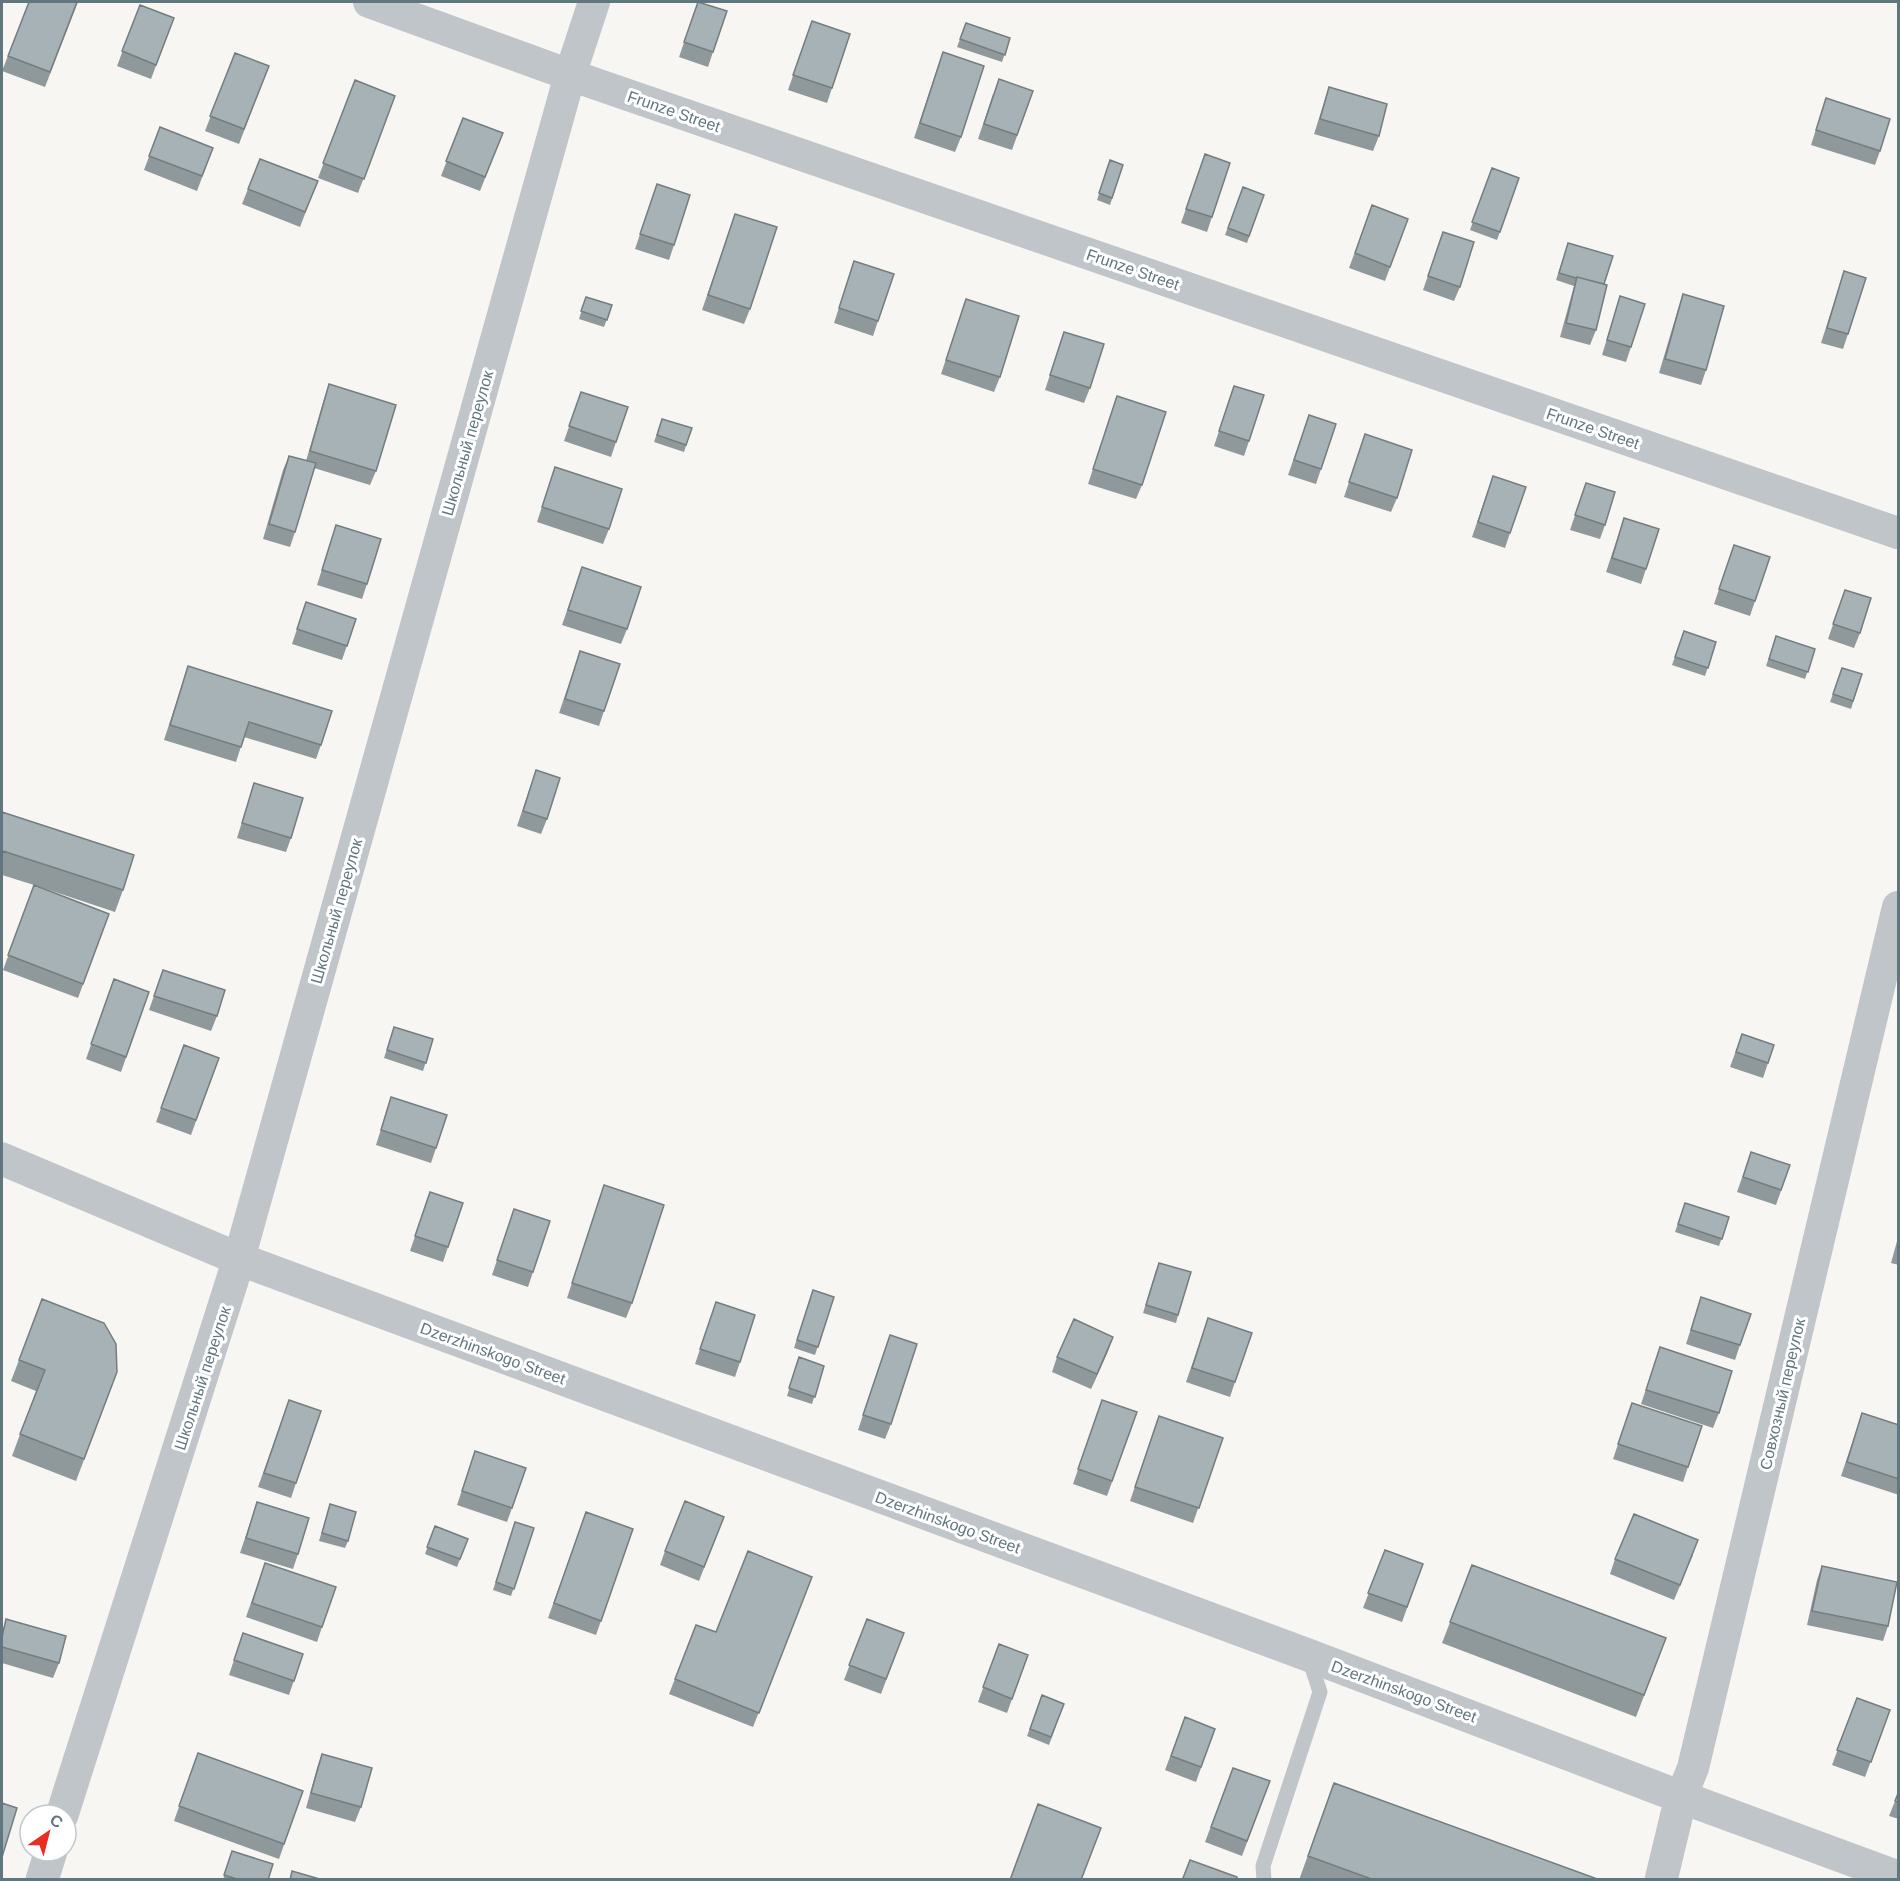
<svg xmlns="http://www.w3.org/2000/svg" width="1900" height="1881" font-family="Arial,sans-serif">
<style>
.lines{fill:none;stroke-linecap:round;stroke-linejoin:round}
.service{stroke:#bfc5c8;stroke-width:15}
.minor{stroke:#bfc5c8;stroke-width:32}
.tertiary{stroke:#bfc5c8;stroke-width:33}
.wall{fill:#8f999c}
.shaded-wall{fill:#747d7f}
.building{fill:#a6b2b5;stroke:#747d7f;stroke-width:1.5}
.labels{text-anchor:middle;stroke-width:6;stroke-linejoin:round;paint-order:stroke}
.street-label{font-size:16px;fill:#60777f;stroke:#fff}
</style>
<rect width="100%" height="100%" fill="#f7f6f3"/>
<g class="lines">
<path class="service" d="M1264,1880L1263,1866L1320,1692L1308,1655"/>
<path class="minor" d="M369,2L570,75L1898,533
M239,1259L570,75L594,2
M1681,1797L1693,1768L1898,907"/>
<path class="tertiary" d="M2,1159L239,1259L1308,1655L1681,1797L1898,1877
M62,1815L239,1259
M42,1880L51,1851
M1661,1880L1681,1797"/>
</g>
<path class="wall" d="M29,2H78L45,87L2,71Z
M698,2L713,52L708,67L679,57Z
M140,5L174,18L151,79L117,66Z
M812,21L832,88L827,103L788,90Z
M966,23L1010,38L1002,62L957,47Z
M235,53L269,66L239,144L205,131Z
M938,66L961,137L955,152L914,138Z
M355,80L395,96L358,193L318,178Z
M1329,87L1379,136L1373,151L1314,134Z
M1033,91L1012,150L978,139L993,94Z
M1826,98L1880,151L1875,165L1811,145Z
M463,118L497,148L480,191L441,176Z
M160,127L213,148L197,191L144,170Z
M1205,154L1212,217L1207,232L1181,223Z
M260,159L312,196L300,227L242,204Z
M1110,160L1123,165L1110,205L1097,200Z
M1492,168L1519,178L1497,240L1470,230Z
M657,184L674,245L669,260L635,249Z
M1243,187L1264,195L1247,243L1225,235Z
M1372,205L1408,219L1385,281L1349,268Z
M735,214L750,309L744,324L702,310Z
M1443,232L1460,287L1454,301L1423,290Z
M1568,243L1604,284L1596,330L1590,345L1560,337L1574,286L1556,280Z
M854,261L878,321L873,336L834,323Z
M1844,271L1848,334L1843,349L1821,343Z
M1683,294L1706,370L1701,385L1659,373L1678,309Z
M1620,296L1631,347L1626,362L1602,355Z
M586,297L612,305L604,327L579,319Z
M966,299L1000,377L994,392L941,374Z
M1064,332L1090,388L1084,403L1045,390Z
M329,384L376,471L370,485L314,468L295,532L290,547L263,539L283,470L289,456L306,461L324,399Z
M1234,386L1249,441L1244,456L1214,446Z
M581,392L616,442L611,457L564,441Z
M1117,396L1142,485L1136,499L1088,484Z
M1309,415L1321,469L1316,484L1288,475Z
M662,419L692,428L684,452L654,442Z
M1360,449L1397,498L1391,512L1344,497Z
M555,467L609,529L603,544L537,522Z
M1586,483L1605,525L1600,539L1570,530Z
M1488,490L1510,533L1505,548L1472,537Z
M1624,518L1646,569L1641,584L1606,572Z
M336,525L367,584L362,599L317,585Z
M1734,545L1755,601L1750,616L1714,604Z
M582,567L627,629L621,644L562,625Z
M1845,590L1860,633L1854,648L1828,639Z
M306,602L356,619L342,660L292,644Z
M1684,631L1716,642L1705,676L1672,665Z
M1776,636L1815,649L1805,679L1766,666Z
M580,651L604,711L599,726L559,713Z
M188,666L321,745L316,759L244,737L236,762L164,740Z
M1842,668L1862,674L1851,709L1830,702Z
M536,770L547,819L541,834L517,826Z
M254,783L291,838L286,852L237,838Z
M2,812L123,890L115,912L34,885L109,914L78,998L3,970L34,885L2,875Z
M163,970L217,1016L211,1031L149,1010Z
M114,979L149,992L121,1072L86,1059Z
M394,1027L433,1039L423,1071L384,1058Z
M1742,1034L1774,1045L1763,1078L1730,1067Z
M184,1045L219,1058L191,1135L156,1122Z
M391,1097L436,1148L431,1163L376,1145Z
M1751,1152L1790,1165L1776,1205L1737,1192Z
M604,1185L632,1303L626,1318L567,1298Z
M430,1192L448,1247L443,1262L410,1251Z
M1685,1203L1729,1217L1719,1246L1675,1232Z
M514,1209L533,1272L528,1287L492,1275Z
M1899,1234V1265L1891,1263Z
M1156,1270L1178,1315L1176,1323L1143,1313Z
M813,1290L834,1297L815,1355L794,1348Z
M1701,1297L1740,1345L1735,1360L1686,1344Z
M716,1302L740,1362L735,1377L695,1364Z
M1203,1333L1235,1382L1230,1397L1186,1382Z
M1660,1347L1719,1413L1713,1428L1641,1404Z
M885,1349L891,1424L885,1439L858,1430Z
M1108,1351L1091,1389L1052,1372L1057,1357Z
M799,1357L824,1366L812,1404L787,1396Z
M19,1360L117,1372L76,1481L12,1456L36,1391L11,1381Z
M289,1400L296,1483L291,1498L258,1487Z
M1102,1400L1137,1412L1107,1496L1073,1484Z
M1632,1403L1688,1467L1683,1482L1613,1459Z
M1862,1413L1899,1425V1495L1841,1476Z
M1159,1416L1223,1438L1193,1523L1130,1501Z
M475,1451L512,1508L507,1522L457,1505Z
M257,1502L298,1554L293,1569L240,1553Z
M330,1504L348,1541L345,1548L319,1541Z
M586,1512L633,1529L596,1635L548,1618Z
M724,1517L699,1581L660,1565L665,1551Z
M515,1522L534,1528L511,1596L493,1590Z
M435,1526L468,1539L457,1567L425,1554Z
M1385,1550L1423,1564L1402,1622L1363,1608Z
M1693,1555L1674,1600L1610,1574L1615,1559Z
M265,1563L322,1627L317,1642L246,1617Z
M1472,1565L1666,1638L1636,1717L1442,1643Z
M1822,1566L1888,1626L1883,1641L1807,1625L1817,1580Z
M812,1577L753,1727L669,1694L696,1625L716,1632Z
M6,1619L59,1663L53,1678L2,1663V1632Z
M867,1619L904,1633L881,1694L844,1680Z
M243,1633L303,1654L289,1695L229,1675Z
M999,1644L1028,1655L1007,1713L978,1702Z
M1042,1695L1064,1704L1049,1745L1027,1736Z
M1857,1698L1890,1710L1865,1777L1832,1765Z
M1185,1717L1215,1729L1196,1782L1165,1770Z
M198,1753L303,1791L279,1859L174,1821Z
M322,1754L361,1807L355,1822L306,1808L317,1768Z
M1233,1768L1270,1781L1242,1856L1205,1842Z
M1334,1783L1600,1880H1299Z
M1899,1791V1819L1889,1816Z
M229,1859L268,1880H223Z"/>
<path class="shaded-wall" d="M1113,1337L1108,1351L1091,1389L1097,1374Z"/>
<path class="building" d="M29,2H77L50,72L8,56Z
M698,2L727,11L713,52L684,42Z
M140,5L174,18L156,65L122,51Z
M812,21L850,34L832,88L793,75Z
M966,23L1010,38L1005,55L960,39Z
M943,52L984,66L961,137L920,123Z
M235,53L269,66L244,129L210,116Z
M999,79L1033,91L1017,135L984,124Z
M355,80L395,96L364,179L323,163Z
M1329,87L1387,104L1379,136L1320,119Z
M1826,98L1890,119L1880,151L1816,130Z
M463,118L503,133L485,177L446,161Z
M160,127L213,148L202,176L149,156Z
M1205,154L1230,163L1212,217L1186,209Z
M260,159L318,181L305,212L248,189Z
M1110,160L1123,165L1112,198L1099,193Z
M1492,168L1519,178L1500,232L1472,222Z
M657,184L690,195L674,245L640,234Z
M1243,187L1264,195L1249,236L1228,228Z
M1372,205L1408,219L1390,267L1355,253Z
M735,214L777,227L750,309L708,295Z
M1443,232L1474,242L1460,287L1428,276Z
M1568,243L1613,256L1604,284L1577,277L1576,278L1559,273Z
M854,261L894,274L878,321L839,308Z
M1844,271L1866,278L1848,334L1827,328Z
M1577,277L1607,285L1596,330L1566,323Z
M1683,294L1724,306L1706,370L1665,359Z
M1620,296L1645,304L1631,347L1607,340Z
M586,297L612,305L607,320L581,311Z
M966,299L1019,316L1000,377L946,360Z
M1064,332L1104,344L1090,388L1050,375Z
M329,384L396,405L376,471L310,451Z
M1234,386L1264,395L1249,441L1219,431Z
M581,392L628,407L616,442L569,426Z
M1117,396L1166,412L1142,485L1093,469Z
M1309,415L1336,424L1321,469L1294,460Z
M662,419L692,428L686,445L657,435Z
M1365,434L1412,450L1397,498L1349,482Z
M289,456L316,463L295,532L269,524Z
M555,467L622,489L609,529L542,507Z
M1493,476L1526,487L1510,533L1478,522Z
M1586,483L1615,492L1605,525L1575,515Z
M1624,518L1659,529L1646,569L1612,558Z
M336,525L381,539L367,584L322,570Z
M1734,545L1770,557L1755,601L1719,589Z
M582,567L641,587L627,629L568,610Z
M1845,590L1871,598L1860,633L1833,624Z
M306,602L356,619L347,646L297,629Z
M1684,631L1716,642L1708,668L1675,657Z
M1776,636L1815,649L1808,672L1769,659Z
M580,651L620,664L604,711L565,699Z
M188,666L332,711L321,745L249,722L241,747L170,725Z
M1842,668L1862,674L1853,701L1833,694Z
M536,770L560,778L547,819L523,811Z
M254,783L303,798L291,838L242,823Z
M2,812L134,855L123,890L3,851L2,857Z
M34,885L109,914L83,984L8,955Z
M163,970L225,990L217,1016L154,996Z
M114,979L149,992L126,1057L91,1044Z
M394,1027L433,1039L426,1063L387,1050Z
M1742,1034L1774,1045L1768,1063L1736,1052Z
M184,1045L219,1058L196,1120L161,1108Z
M391,1097L447,1115L436,1148L381,1130Z
M1751,1152L1790,1165L1781,1190L1743,1177Z
M604,1185L664,1205L632,1303L572,1283Z
M430,1192L463,1203L448,1247L415,1236Z
M1685,1203L1729,1217L1722,1239L1678,1224Z
M514,1209L550,1221L533,1272L497,1260Z
M1159,1263L1191,1272L1178,1315L1146,1305Z
M813,1290L834,1297L818,1347L797,1340Z
M1701,1297L1751,1314L1740,1345L1691,1330Z
M42,1299L104,1323L116,1344L117,1372L84,1459L20,1434L45,1370L19,1360Z
M716,1302L755,1315L740,1362L700,1349Z
M1208,1318L1252,1333L1235,1382L1192,1368Z
M1074,1319L1113,1337L1097,1374L1057,1357Z
M890,1335L917,1344L891,1424L863,1415Z
M1660,1347L1732,1371L1719,1413L1646,1390Z
M799,1357L824,1366L815,1397L789,1388Z
M289,1400L321,1411L296,1483L264,1473Z
M1102,1400L1137,1412L1112,1481L1078,1469Z
M1632,1403L1702,1426L1688,1467L1618,1444Z
M1862,1413L1899,1425V1479L1847,1462Z
M1159,1416L1223,1438L1199,1508L1135,1487Z
M475,1451L526,1468L512,1508L462,1491Z
M685,1501L724,1517L704,1567L665,1551Z
M257,1502L309,1518L298,1554L246,1538Z
M330,1504L356,1512L348,1541L322,1533Z
M586,1512L633,1529L601,1621L554,1603Z
M1634,1514L1698,1540L1680,1585L1615,1559Z
M515,1522L534,1528L514,1589L496,1582Z
M435,1526L468,1539L460,1559L427,1547Z
M1385,1550L1423,1564L1407,1607L1368,1593Z
M748,1551L812,1577L759,1713L675,1679L696,1625L716,1632Z
M265,1563L336,1587L322,1627L252,1603Z
M1472,1565L1666,1638L1644,1695L1450,1622Z
M1822,1566L1897,1582L1888,1626L1812,1611Z
M6,1619L66,1636L59,1663L2,1647V1637Z
M867,1619L904,1633L886,1679L849,1665Z
M243,1633L303,1654L294,1681L234,1660Z
M999,1644L1028,1655L1012,1699L983,1687Z
M1042,1695L1064,1704L1051,1737L1030,1729Z
M1857,1698L1890,1710L1871,1762L1837,1750Z
M1185,1717L1215,1729L1201,1767L1171,1756Z
M198,1753L303,1791L284,1844L179,1806Z
M322,1754L372,1768L361,1807L311,1793Z
M1233,1768L1270,1781L1247,1841L1211,1827Z
M1334,1783L1600,1880H1374L1308,1856Z
M1899,1791V1803L1895,1801Z
M2,1803L17,1808L2,1857Z
M1038,1804L1101,1828L1081,1880H1010Z
M232,1851L273,1864L268,1880H240L224,1875Z
M1190,1860L1237,1877L1236,1880H1189L1183,1878Z
M292,1871L323,1880H290Z"/>
<g class="labels">
<g class="street-label">
<text transform="translate(674 111) rotate(19)" y="6">Frunze Street</text>
<text transform="translate(1133 269) rotate(19)" y="6">Frunze Street</text>
<text transform="translate(1593 428) rotate(19)" y="6">Frunze Street</text>
<text transform="translate(467 443) rotate(-74)" y="6">Школьный переулок</text>
<text transform="translate(336 911) rotate(-74)" y="6">Школьный переулок</text>
<text transform="translate(493 1353) rotate(20)" y="6">Dzerzhinskogo Street</text>
<text transform="translate(202 1378) rotate(-72)" y="6">Школьный переулок</text>
<text transform="translate(1782 1394) rotate(-77)" y="6">Совхозный переулок</text>
<text transform="translate(948 1522) rotate(20)" y="6">Dzerzhinskogo Street</text>
<text transform="translate(1404 1691) rotate(20)" y="6">Dzerzhinskogo Street</text>
</g>
</g>
<rect width="1900" height="1881" fill="none" stroke="#60777f" stroke-width="6"/>
<g transform="translate(48 1833) rotate(35)"><circle r="28" fill="#ffffff" stroke="#bfc9cc" stroke-width="1.5"/>
<path d="M0-4.5L10 22L0 15L-10 22Z" fill="#e92d21"/>
<text y="-9" font-size="16" font-weight="bold" text-anchor="middle" fill="#60777f">С</text>
</g>
</svg>
